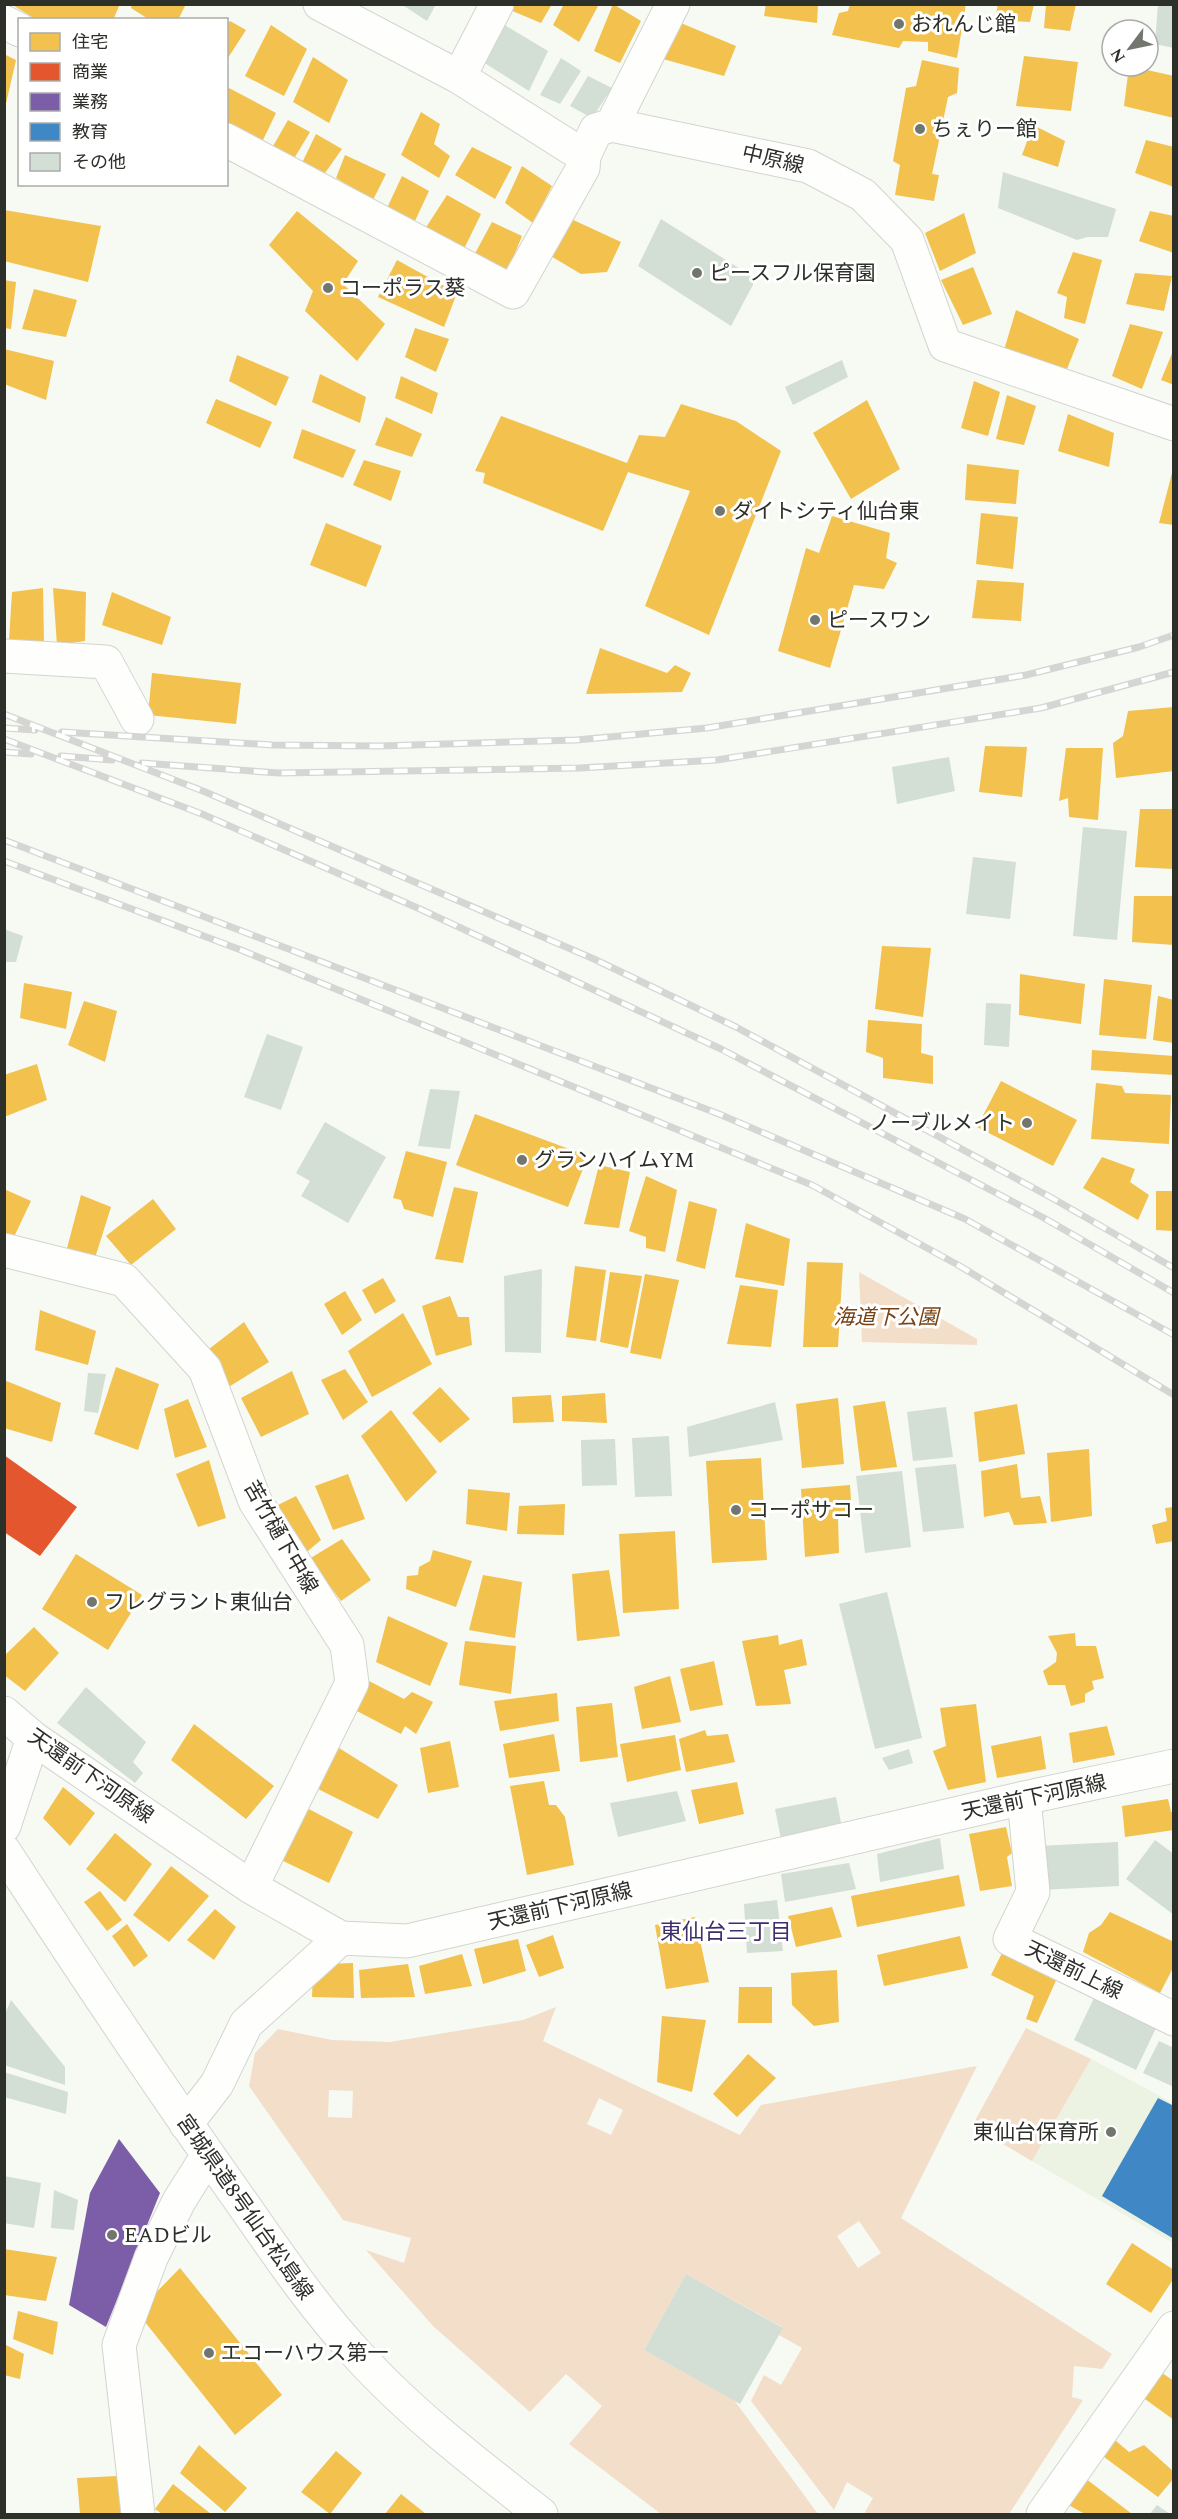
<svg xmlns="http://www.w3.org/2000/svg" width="1178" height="2519" font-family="Spectral,'Noto Sans JP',serif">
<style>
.built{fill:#ecf3e3}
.green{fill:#f3deca;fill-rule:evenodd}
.homes{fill:#f2c14e}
.shops{fill:#e4572e}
.offices{fill:#7b5ea7}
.schools{fill:#3f88c5}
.building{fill:#d3ded5}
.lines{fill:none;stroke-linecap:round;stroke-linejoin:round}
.minor-casing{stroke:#d2d5cf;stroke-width:35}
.primary-casing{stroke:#d2d5cf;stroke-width:35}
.minor{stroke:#fefefd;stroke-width:33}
.primary{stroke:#fefefd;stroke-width:33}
.rail-casing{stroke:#d5d6d3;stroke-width:7}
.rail{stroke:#fff;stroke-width:4.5;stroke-dasharray:14;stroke-linecap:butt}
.poi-dot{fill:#73766f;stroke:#fff;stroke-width:2}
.labels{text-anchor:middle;stroke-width:6;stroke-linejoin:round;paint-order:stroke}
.poi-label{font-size:21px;fill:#2d2f29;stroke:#fff;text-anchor:start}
.street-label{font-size:21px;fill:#2d2f29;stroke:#fff}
.park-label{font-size:21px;font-style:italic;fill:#774213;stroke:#fff}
.neighbourhood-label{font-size:22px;fill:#3e2f6a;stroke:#fff}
</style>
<rect width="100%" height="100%" fill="#f6faf2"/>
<path class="built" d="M1091,2059L1173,2103V2243L1032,2161Z"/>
<path class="green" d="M859,1272L977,1339V1345L862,1342Z
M556,2007L543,2041L740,2135L761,2105L977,2066L901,2218L1112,2354L1102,2369L1074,2366L1072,2397L1083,2400L1009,2514H864L873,2498L847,2482L834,2510L751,2401L764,2375L781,2385L802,2348L779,2335L782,2327L686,2274L644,2350L734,2400L818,2514H661L569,2444L602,2406L566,2374L530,2412L433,2326L366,2250L404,2263L411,2238L343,2220L249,2086L255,2053L278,2029L332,2040L390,2042L523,2020ZM329,2090L353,2091L352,2118L328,2117ZM599,2098L623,2110L611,2135L587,2124ZM859,2221L881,2253L858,2268L837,2236Z
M1026,2028L1091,2059L1032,2161L972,2126Z"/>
<path class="homes" d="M11,4H120L113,20H37Z
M132,4H186L178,20H150L131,8Z
M513,4H552L541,23L510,10Z
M564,4H599L579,42L553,25Z
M613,4L641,21L620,63L594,51Z
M766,4H818L817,23L764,16Z
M850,4H966L957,58L928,51V42L903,41L899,48L832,35L839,13L848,11Z
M998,4H1034L1030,22L995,20Z
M1046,4H1076L1070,31L1044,28Z
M230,21L246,30L226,61V26Z
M676,21L736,46L724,76L663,59Z
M271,25L307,49L284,96L245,76Z
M4,54L16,60L5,108H4Z
M1024,56L1078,62L1071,111L1016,106Z
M313,57L348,80L329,123L293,102Z
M922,60L959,68L957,93L948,97L932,174L939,175L934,201L895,195L900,165L893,161L906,88L916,86Z
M1129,66L1174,76V118L1124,106Z
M229,88L276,113L263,140L226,127V93Z
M421,112L440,124L434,144L450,156L439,178L401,155Z
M288,120L310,132L292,162L272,148Z
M1033,125L1065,141L1058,167L1022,155Z
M316,134L342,149L320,180L301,165Z
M1146,140L1174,147V187L1135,173Z
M472,147L512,167L495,199L455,175Z
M345,155L386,174L373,200L336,178Z
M522,166L552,186L533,223L505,203Z
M402,176L429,191L414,223L387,208Z
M447,195L481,214L463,251L423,232Z
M4,210L101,226L88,282L4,261Z
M297,211L358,261L343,284L385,324L357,361L305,311L313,291L269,245Z
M1150,211L1174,216V253L1139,241Z
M964,213L976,253L940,271L925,233Z
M569,218L621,242L607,272L581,274L549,255Z
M492,222L522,236L506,275L472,259Z
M1073,252L1102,260L1085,324L1064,318L1067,297L1057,293Z
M397,260L457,293L444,327L378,297Z
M973,267L992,314L963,325L941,280Z
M1135,273L1172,276L1164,311L1126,304Z
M4,280L16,282L11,329L4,328Z
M34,289L77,300L66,337L22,329Z
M1016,310L1079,339L1067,369L1004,350Z
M1130,324L1163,332L1142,389L1112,376Z
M415,328L449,339L436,372L405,357Z
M4,349L54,361L46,400L4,384Z
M1173,351H1174V385L1161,380Z
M237,355L289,377L276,406L229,381Z
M320,374L366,397L360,423L312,402Z
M401,376L438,393L432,414L395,398Z
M974,381L1000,392L988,436L961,428Z
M1007,395L1036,406L1024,445L996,439Z
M216,399L272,422L260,448L206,423Z
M867,400L900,469L851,499L813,433Z
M681,404L736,421L781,451L709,635L645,606L690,491L628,472L603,531L483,483L485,473L475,471L501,416L627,463L639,435L665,437Z
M1068,414L1114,433L1109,467L1058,451Z
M386,417L422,434L412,457L375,445Z
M302,429L356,450L343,478L293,458Z
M364,460L401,471L391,501L353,485Z
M967,464L1019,470L1016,504L965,500Z
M1173,469H1174V525L1159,523Z
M981,513L1018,517L1013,569L976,564Z
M832,516L890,533L886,558L897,563L884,589L854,585L830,668L778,651L806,548L819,553Z
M326,523L382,546L366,587L310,565Z
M977,580L1024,583L1021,621L972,618Z
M43,588L44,642L9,640L12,592Z
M53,588L86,592L85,641L57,645Z
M112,592L171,617L162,645L102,625Z
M600,648L667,673L675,665L691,673L682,692L586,694Z
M152,673L241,683L236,724L148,715Z
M1174,707V771L1116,778L1113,743L1123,736L1128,711Z
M985,746L1027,747L1022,797L979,792Z
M1066,748H1103L1098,820L1069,817L1068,798L1059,801Z
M1140,809H1174V869L1135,867Z
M1134,896H1174V945L1132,942Z
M882,946L931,948L923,1017L875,1009Z
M1020,974L1085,984L1081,1024L1019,1015Z
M1104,979L1152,985L1146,1039L1099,1035Z
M24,983L72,992L66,1029L20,1018Z
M1158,996L1174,1000V1043L1153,1040Z
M84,1001L117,1011L105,1062L68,1045Z
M868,1020L922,1024L921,1053L933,1056V1084L883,1078V1058L866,1052Z
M1092,1050L1174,1056V1075L1091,1070Z
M37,1064L47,1100L4,1117V1075Z
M1001,1081L1077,1120L1053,1166L977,1127Z
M1096,1083L1122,1086L1125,1093L1171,1095L1169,1144L1091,1139Z
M475,1114L588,1156L568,1207L456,1165Z
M406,1151L447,1162L433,1217L404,1209L401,1200L393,1198Z
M1102,1157L1135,1169L1130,1182L1149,1195L1138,1220L1083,1188Z
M599,1165L630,1172L619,1228L584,1224Z
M646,1176L677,1190L665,1252L646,1248V1237L629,1231Z
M454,1187L478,1192L463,1263L435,1259Z
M4,1189L31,1201L13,1239L4,1236Z
M1156,1191H1174V1231L1156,1230Z
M81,1195L111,1207L95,1258L66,1252Z
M153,1199L176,1229L131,1265L106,1236Z
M689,1201L717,1209L705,1269L676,1261Z
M746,1223L790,1239L784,1286L735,1277Z
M807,1262L843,1263L838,1347H803Z
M575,1266L606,1270L596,1341L566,1337Z
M610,1272L642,1276L628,1348L600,1342Z
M645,1274L679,1280L661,1359L630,1353Z
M383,1278L396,1301L375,1314L362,1290Z
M740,1285L778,1290L771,1347L727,1344Z
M345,1291L362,1320L342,1335L324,1304Z
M450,1296L458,1317H469L472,1345L436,1356L422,1306Z
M40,1310L96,1331L88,1365L35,1350Z
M403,1313L432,1364L372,1397L348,1351Z
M244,1322L269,1362L227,1388L209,1349Z
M116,1367L159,1384L138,1450L94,1434Z
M345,1369L368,1402L343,1420L321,1380Z
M292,1371L309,1414L261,1437L241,1398Z
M4,1380L61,1403L52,1442L4,1428Z
M440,1387L470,1419L440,1443L412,1413Z
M605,1393L607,1423L562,1421V1396Z
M551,1395L554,1422L513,1423L512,1397Z
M838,1398L844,1464L802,1468L796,1404Z
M188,1399L207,1447L175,1458L164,1409Z
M885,1401L897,1467L861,1471L853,1406Z
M1017,1404L1025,1454L979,1462L974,1412Z
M391,1410L437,1472L406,1502L361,1436Z
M1089,1449L1092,1516L1051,1522L1047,1453Z
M761,1458L767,1560L712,1563L706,1461Z
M209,1460L226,1518L198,1527L176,1474Z
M1017,1464L1021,1498L1040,1496L1047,1523L1014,1525L1009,1512L984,1517L981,1471Z
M348,1474L365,1519L333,1530L315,1486Z
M850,1485L852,1515L838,1518L839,1553L805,1557L801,1489Z
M468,1489L510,1493L507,1531L466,1524Z
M296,1496L321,1540L302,1556L272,1508Z
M565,1504L564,1535L517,1534L519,1506Z
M1174,1507V1541L1156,1544L1152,1525L1167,1521L1165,1508Z
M675,1531L679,1609L623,1613L619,1534Z
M342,1539L371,1580L341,1601L309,1559Z
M433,1550L472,1561L456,1607L406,1589L407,1576L418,1575L419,1567L430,1561Z
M76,1554L142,1595L108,1650L42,1609Z
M609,1570L620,1636L577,1641L572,1574Z
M483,1575L522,1582L515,1638L469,1630Z
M388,1616L448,1643L430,1686L376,1662Z
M34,1627L59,1653L25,1691L4,1675V1656Z
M1075,1633L1076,1646H1096L1104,1678L1092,1681L1094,1689L1085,1694V1702L1071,1706L1065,1685H1048L1043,1671L1056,1662L1057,1653L1048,1636Z
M778,1635L779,1645L802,1639L807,1665L784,1670L791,1704L756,1706L742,1641Z
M465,1641L516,1646L511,1694L459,1685Z
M714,1661L723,1705L690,1711L680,1669Z
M670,1676L681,1722L642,1729L634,1687Z
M367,1680L404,1699L412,1692L433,1702L416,1734L405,1726L401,1734L353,1709Z
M557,1693L559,1721L500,1731L494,1701Z
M612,1703L618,1757L580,1762L576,1707Z
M976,1704L986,1782L948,1790L933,1751L946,1746L940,1708Z
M194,1724L274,1786L246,1819L171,1760Z
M1107,1726L1115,1755L1073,1763L1069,1733Z
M705,1730L707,1736L728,1734L735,1762L686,1772L679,1739Z
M554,1734L560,1771L509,1778L503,1744Z
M675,1735L681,1770L627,1782L620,1744Z
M1041,1736L1046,1769L997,1778L991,1746Z
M450,1741L459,1787L428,1793L420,1748Z
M339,1748L398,1785L378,1819L318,1789Z
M544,1781L549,1805H556L565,1817L574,1865L527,1875L510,1786Z
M737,1782L744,1814L699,1824L691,1790Z
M63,1787L95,1813L70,1846L43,1818Z
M1168,1799L1171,1812H1174V1830L1125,1837L1122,1806Z
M303,1806L353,1832L329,1883L277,1858Z
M1006,1827L1012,1853L1007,1857L1012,1886L980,1891L969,1834Z
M115,1833L152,1864L125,1902L86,1869Z
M171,1866L209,1896L169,1942L133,1915Z
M959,1875L965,1906L857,1927L851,1896Z
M100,1891L122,1920L107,1931L84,1902Z
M832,1907L842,1937L796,1947L788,1916Z
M215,1909L236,1927L214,1960L187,1940Z
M1110,1912L1174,1942V1966L1160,1993L1083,1952L1089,1933L1101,1925Z
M695,1917L709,1982L666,1989L655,1925Z
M127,1924L148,1956L134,1967L112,1936Z
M553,1935L564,1968L539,1977L526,1945Z
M960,1936L968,1968L884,1986L877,1955Z
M518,1939L526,1971L483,1984L474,1949Z
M1005,1947L1058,1976L1037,2023L1026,2019L1034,1996L991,1975Z
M462,1954L472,1986L425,1994L419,1966Z
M353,1963L354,1998L312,1997L313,1974L327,1964Z
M408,1964L415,1997L361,1998L359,1970Z
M837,1970L839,2022L814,2026L792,2005L791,1973Z
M739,1987H772V2023H738Z
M662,2016L706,2020L692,2092L657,2082Z
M748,2054L776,2078L737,2117L713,2094Z
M1132,2243L1174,2270V2278L1151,2313L1106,2284Z
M4,2249L57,2257L46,2301L4,2295Z
M180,2268L282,2395L235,2435L137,2312Z
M18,2311L58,2322L53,2355L13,2339Z
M4,2344L24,2354L20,2379L4,2375Z
M1153,2367L1174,2381V2420L1138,2394Z
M1109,2435L1129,2452L1144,2445L1174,2472V2478L1158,2497L1096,2451Z
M199,2445L247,2488L225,2512L180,2473Z
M336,2451L362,2473L330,2514L301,2492Z
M1081,2475L1132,2514H1085L1061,2501Z
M117,2476L121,2514H80L77,2478Z
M173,2484L211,2514H162L155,2509Z
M401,2494L426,2514H385Z"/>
<path class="shops" d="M4,1455L77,1507L40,1556L4,1532Z"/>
<path class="offices" d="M119,2139L160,2193L106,2327L69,2305L90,2193Z"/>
<path class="schools" d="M1158,2098L1174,2106V2239L1102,2196Z"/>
<path class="building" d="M401,4H436L427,21Z
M1158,4H1174V48L1155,44Z
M503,24L548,51L529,91L483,62Z
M561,58L581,71L560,104L540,95Z
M588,76L612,88L592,118L570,106Z
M1003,172L1116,209L1108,237H1087L1077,240L998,208Z
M661,219L756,279L731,326L638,266Z
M842,360L848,377L793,405L785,387Z
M949,757L955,791L897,804L892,767Z
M1083,827L1127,831L1117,940L1073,936Z
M973,857L1016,862L1010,919L966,914Z
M4,929L23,936L16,962H4Z
M986,1003L1011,1004L1009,1047L984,1045Z
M267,1034L303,1047L281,1110L244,1097Z
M430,1089L460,1091L450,1149L418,1146Z
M325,1122L386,1157L348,1223L301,1196L310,1181L296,1173Z
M542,1269L541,1353L505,1352L504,1276Z
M88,1373L106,1374L98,1413L84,1411Z
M775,1402L783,1440L689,1457L687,1427Z
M946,1407L953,1457L913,1461L907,1412Z
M669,1436L672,1496L635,1497L632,1438Z
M615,1439L617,1485L582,1486L581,1440Z
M956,1464L964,1528L923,1532L915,1468Z
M902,1471L911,1547L865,1553L856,1476Z
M887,1592L922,1738L875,1749L839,1604Z
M86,1687L146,1742L133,1762L143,1773L135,1783L57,1723Z
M909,1749L913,1763L889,1770L882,1758Z
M677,1791L686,1821L618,1837L610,1803Z
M836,1797L842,1828L781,1839L775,1809Z
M940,1838L944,1869L880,1882L877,1854Z
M1155,1840L1174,1854V1915L1126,1879Z
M1118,1842L1119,1886L1041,1890L1039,1846Z
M849,1863L856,1889L785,1902L781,1874Z
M777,1900L783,1951L747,1953L744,1904Z
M1094,1998L1156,2028L1136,2070L1074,2040Z
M11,2000L65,2067V2085L4,2065V2016Z
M1159,2041L1174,2048V2087L1143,2073Z
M4,2072L68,2092L66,2114L4,2097Z
M4,2176L41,2183L34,2228L4,2223Z
M54,2190L78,2200L74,2230L51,2228Z
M686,2274L783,2328L740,2404L644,2350Z
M1157,2505L1170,2514H1150Z"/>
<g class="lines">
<g class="minor-casing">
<path id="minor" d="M320,4L459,77L584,156L596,130L612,125L808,166L863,195L907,240L945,345L1174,424
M4,22L20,30
M459,77L497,4
M612,125L673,4
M226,140L513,292L583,168L584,156
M4,656L106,662L137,719
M4,1250L124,1280L205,1369L255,1501L347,1645L352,1683L251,1887
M4,1713L33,1738L251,1887L341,1938L407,1941L1024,1798L1174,1766
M1024,1798L1033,1892L1010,1939L1174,2019
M4,1826L33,1738
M186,2124L217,2084L246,2024L341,1938
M138,2514L119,2345L151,2258L179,2201L208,2155
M1043,2514L1174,2328"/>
</g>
<g class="primary-casing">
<path id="primary" d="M4,1851C77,1963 151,2074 228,2183C269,2241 308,2301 356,2353C411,2414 477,2464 541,2514"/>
</g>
<use href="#minor" class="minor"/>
<use href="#primary" class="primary"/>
<g class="rail-casing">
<path id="rail" d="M4,714L203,791L594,959L736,1027L1052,1198L1174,1268
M4,728L35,730
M62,732L273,745L380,746L576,740L707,728L1026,675L1139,647L1174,635
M4,739L202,814L420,909L721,1049L1044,1218L1174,1293
M4,752L31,754
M61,756L112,760
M142,763L279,773L580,768L717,760L1041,708L1174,672
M4,840L719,1114L965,1219L1174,1335
M4,861L241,950L812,1185L958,1265L1174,1395"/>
</g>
<use href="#rail" class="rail"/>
</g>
<g class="poi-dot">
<circle cx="899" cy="24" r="6"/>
<circle cx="920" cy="129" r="6"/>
<circle cx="697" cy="273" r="6"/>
<circle cx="328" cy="288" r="6"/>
<circle cx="720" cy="511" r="6"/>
<circle cx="815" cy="620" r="6"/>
<circle cx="1027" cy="1123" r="6"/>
<circle cx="522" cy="1160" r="6"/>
<circle cx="736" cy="1510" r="6"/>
<circle cx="92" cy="1602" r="6"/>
<circle cx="1111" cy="2132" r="6"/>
<circle cx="112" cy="2235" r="6"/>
<circle cx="209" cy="2353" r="6"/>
</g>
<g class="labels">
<g class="poi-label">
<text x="911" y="31">おれんじ館</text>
<text x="932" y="136">ちぇりー館</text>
<text x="709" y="280">ピースフル保育園</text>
<text x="340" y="295">コーポラス葵</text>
<text x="732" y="518">ダイトシティ仙台東</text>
<text x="827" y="627">ピースワン</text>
<text x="1015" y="1130" text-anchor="end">ノーブルメイト</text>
<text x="534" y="1167">グランハイムYM</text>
<text x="748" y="1517">コーポサコー</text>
<text x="104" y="1609">フレグラント東仙台</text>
<text x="1099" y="2139" text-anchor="end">東仙台保育所</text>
<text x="124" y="2242">EADビル</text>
<text x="221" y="2360">エコーハウス第一</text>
</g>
<g class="street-label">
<text transform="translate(773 159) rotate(13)" y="7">中原線</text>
<text transform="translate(281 1537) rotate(60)" y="7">苦竹樋下中線</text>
<text transform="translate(91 1776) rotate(35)" y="7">天還前下河原線</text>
<text transform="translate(1034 1797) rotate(-12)" y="7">天還前下河原線</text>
<text transform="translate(560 1906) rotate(-13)" y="7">天還前下河原線</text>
<text transform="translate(1074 1970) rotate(26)" y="7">天還前上線</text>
<text transform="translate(245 2207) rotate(55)" y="7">宮城県道8号仙台松島線</text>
</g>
<g class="park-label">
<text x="886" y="1324">海道下公園</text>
</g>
<g class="neighbourhood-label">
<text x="726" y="1939">東仙台三丁目</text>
</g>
</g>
<rect width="1178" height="2519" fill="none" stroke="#2d2f29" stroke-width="12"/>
<rect x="18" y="18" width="210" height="168" fill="#ffffff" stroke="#abaca9" stroke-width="1.5"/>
<rect x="30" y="33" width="30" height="18" fill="#f2c14e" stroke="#abaca9" stroke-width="1.5"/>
<text x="72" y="48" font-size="18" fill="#2d2f29">住宅</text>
<rect x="30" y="63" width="30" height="18" fill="#e4572e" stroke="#abaca9" stroke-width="1.5"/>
<text x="72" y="78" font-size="18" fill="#2d2f29">商業</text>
<rect x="30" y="93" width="30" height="18" fill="#7b5ea7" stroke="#abaca9" stroke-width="1.5"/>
<text x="72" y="108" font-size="18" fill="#2d2f29">業務</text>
<rect x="30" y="123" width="30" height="18" fill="#3f88c5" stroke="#abaca9" stroke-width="1.5"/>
<text x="72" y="138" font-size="18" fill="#2d2f29">教育</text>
<rect x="30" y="153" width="30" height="18" fill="#d3ded5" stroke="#abaca9" stroke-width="1.5"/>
<text x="72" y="168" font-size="18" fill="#2d2f29">その他</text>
<g transform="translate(1130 48) rotate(238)"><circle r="28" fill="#ffffff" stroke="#abaca9" stroke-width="1.5"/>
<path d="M0-4.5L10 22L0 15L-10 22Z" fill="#73766f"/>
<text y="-9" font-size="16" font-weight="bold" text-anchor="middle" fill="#2d2f29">N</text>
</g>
</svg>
